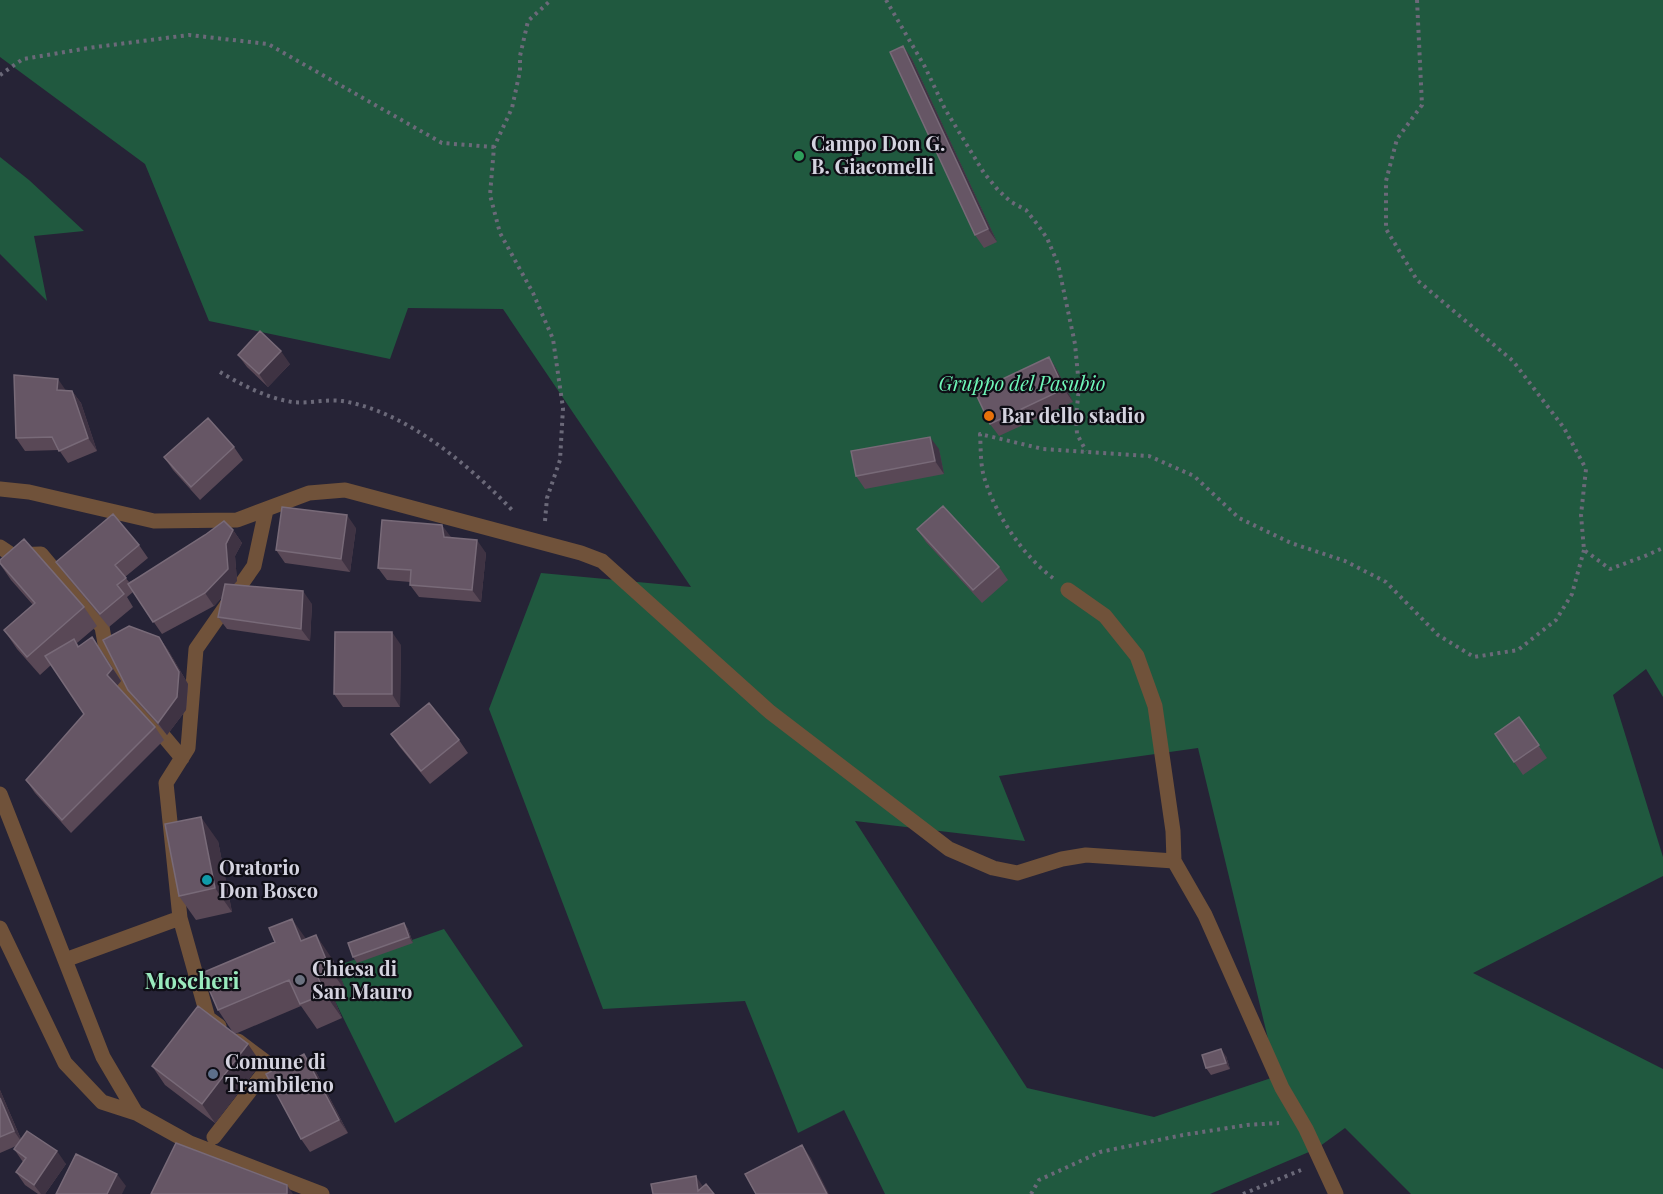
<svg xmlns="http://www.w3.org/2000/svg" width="1663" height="1194" font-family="'Playfair Display',serif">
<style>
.green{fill:#20593f;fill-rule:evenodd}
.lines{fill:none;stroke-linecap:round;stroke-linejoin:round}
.path{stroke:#6b6979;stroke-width:4;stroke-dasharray:3 4.5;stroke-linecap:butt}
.street{stroke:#70523a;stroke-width:15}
.wall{fill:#594856}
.shaded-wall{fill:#3f3343}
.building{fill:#665665;stroke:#786a78;stroke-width:1.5}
.leisure-dot{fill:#2e9e5b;stroke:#0f0e16;stroke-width:2}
.food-dot{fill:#e8710a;stroke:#0f0e16;stroke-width:2}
.culture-dot{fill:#0f9aa8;stroke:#0f0e16;stroke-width:2}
.worship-dot{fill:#6b7280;stroke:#0f0e16;stroke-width:2}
.service-dot{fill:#5c6f8a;stroke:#0f0e16;stroke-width:2}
.labels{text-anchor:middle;stroke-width:4.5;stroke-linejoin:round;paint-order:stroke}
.poi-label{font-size:20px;font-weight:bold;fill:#d4d3df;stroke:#0f0e16;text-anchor:start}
.park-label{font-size:20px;font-style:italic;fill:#6ff8b9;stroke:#0f0e16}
.quarter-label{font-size:22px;font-weight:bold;fill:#9aeabe;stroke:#0f0e16}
</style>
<rect width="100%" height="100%" fill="#262336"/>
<path class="green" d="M0,0H1663V697L1646,669L1613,695L1663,857V876L1473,973L1663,1069V1194H1411L1345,1128L1316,1149L1210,1194H885L844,1110L798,1133L745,1001L603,1009L489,709L541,573L691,587L503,309L408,308L390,359L209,321L145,164L0,57ZM1198,748L1277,1076L1154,1117L1027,1088L855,821L1025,841L999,776Z
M0,157L29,180L84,231L34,236L47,301L0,254Z
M444,929L523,1046L395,1123L334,999L347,993L336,966Z"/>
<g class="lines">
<path class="path" d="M886,0L925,67L945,109L984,173L998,190L1011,202L1026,210L1037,224L1047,238L1058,264L1075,344L1079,386L1076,418L1077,434L1086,451
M1417,0L1422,105L1397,139L1386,181V229L1417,280L1513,361L1564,428L1586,469L1581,515L1584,550L1610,569L1645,556L1663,548
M0,75L23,59L88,48L189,35L268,44L442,143L494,147
M220,372C242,385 267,398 292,402C308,404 326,399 342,401C406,411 470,466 513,511
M545,521L547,498L560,460L563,408L553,339L533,293L500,233L490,195L494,147L512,108L520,71V56L528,21L551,0
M1053,578C1023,556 996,515 985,480C980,466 981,448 980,434L1043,449L1149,456L1194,476L1239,518L1291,543L1345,561L1386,582L1438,635L1474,657L1518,650L1556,620L1572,594L1584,550
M1031,1194L1039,1180L1100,1152L1183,1135L1247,1125L1279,1123
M1243,1194L1301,1170"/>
<path class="street" d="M0,489L29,492L154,521L237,520L309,493L345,490L581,553L602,561L770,712L949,849L993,868L1017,873L1062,859L1086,855L1174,861L1205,915L1282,1088L1306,1129L1336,1194
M0,547L12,555L41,554L102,627L106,649L129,695L182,758
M1068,590L1105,616L1137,656L1155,706L1173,831L1174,861
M0,794L103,1057L136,1113L190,1143L322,1194
M180,918L208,1018L219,1026
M0,928L65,1063L102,1102L136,1113
M65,960L180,918L166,783L188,748L196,649L254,566L266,510
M214,1137L270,1065L238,1041"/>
</g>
<path class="wall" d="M903,46L912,59L997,242L984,248L975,235Z
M238,355L290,364L268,387L247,367Z
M1049,357L1057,370L1073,402L999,436L990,424Z
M66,390L72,391L81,403L97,451L68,463L59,450L25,451L16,438Z
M234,447L243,460L200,500L173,470L164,457Z
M939,449L944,474L865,489L856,476Z
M356,528L350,572L285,563L276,550Z
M917,529L999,567L1008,580L982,603L926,542Z
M233,530L242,543L235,556L237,581L233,585L312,604L310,641L227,629L218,617L223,596L214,606L162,634L133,592L127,597L133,607L109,627L65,574L56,562L139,545L148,558L125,577L129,582Z
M451,537L486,553L481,602L419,597L410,585V582L387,580L378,568Z
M0,564L84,607L97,626L77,643L79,646L101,650L121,681L117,686L155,727L164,740L71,833L35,793L26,780L84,714L51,665L40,675L17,649L4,630L33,605L11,580Z
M159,637L168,650L188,684L186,710L167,735L137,702L128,690Z
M401,645L400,707H343L334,694Z
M1519,717L1547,758L1523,775L1495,734Z
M391,734L459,740L468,753L430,784L399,746Z
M218,841L232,912L196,920L179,896Z
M404,923L408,929L413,943L357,963L353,957Z
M306,939L333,960L347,993L334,999L342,1018L317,1029L301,1006L235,1034L261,1063L215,1123L165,1085L152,1066L234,1034L218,1010Z
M1226,1056L1230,1069L1211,1075L1206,1068Z
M313,1066L348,1133L310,1152L301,1139Z
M0,1090L21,1139L66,1164L45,1194H38L25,1185L16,1172L23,1162L14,1149L16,1146L0,1153Z"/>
<path class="shaded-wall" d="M903,46L912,59L997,242L988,229Z
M281,351L290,364L268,387L259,374Z
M1049,357L1057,370L1073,402L1064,389Z
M58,379L67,392L57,390Z
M72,391L81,403L97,451L88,438Z
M930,437L939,449L944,474L935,461Z
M347,515L356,528L350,572L341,559Z
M442,525L451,537L453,550L444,537Z
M233,530L242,543L235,556L237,581L214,606L205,593Z
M477,540L486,553L481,602L472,590Z
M303,591L312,604L310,641L301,629Z
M392,632L401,645L400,707L392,694Z
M92,637L121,681L116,687L107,675Z
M159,637L168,650L188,684L186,710L167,735L158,723Z
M201,817L218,841L232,912L215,888Z
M292,919L309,943L301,941Z
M404,923L408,929L413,943L409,937Z
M316,935L333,960L347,993L330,969Z
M317,975L334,999L342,1018L325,994Z
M248,1044L261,1063L215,1123L202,1104Z
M1221,1049L1226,1056L1230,1069L1226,1063Z
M304,1054L313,1066L348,1133L339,1120Z
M0,1090L23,1144L14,1131L0,1098Z
M802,1145L811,1158L829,1194H827Z
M57,1151L66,1164L45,1194H41L34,1185Z
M117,1174L126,1186L122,1194H107Z
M696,1176L708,1194L698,1191Z
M287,1185L293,1194H287Z"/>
<path class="building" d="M903,46L988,229L975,235L890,52Z
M260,331L281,351L259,374L238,355Z
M1049,357L1064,389L990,424L975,392Z
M14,375L58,379L57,390L72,391L88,438L59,451L52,437L16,438Z
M208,418L234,447L191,487L164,457Z
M930,437L935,461L856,476L851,451Z
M943,506L999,567L973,590L917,529Z
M282,507L347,515L341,559L276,550Z
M113,514L139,545L115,565L126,578L117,585L124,594L100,614L56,562Z
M382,520L442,525L444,537L477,540L472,590L410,585L411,570L378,568Z
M224,521L233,530L226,544L228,569L205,593L153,622L128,584L205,535Z
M24,539L84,607L27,657L4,630L35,603L0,563V560Z
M225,584L303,591L301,629L218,617Z
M129,626L159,637L179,672L177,697L158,723L128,690L103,640Z
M335,632H392V694H334Z
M92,637L112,669L107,675L155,727L62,820L26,780L84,714L45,656L74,639L78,647Z
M429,703L459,740L421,771L391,734Z
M1519,717L1539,745L1514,762L1495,734Z
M201,817L215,888L179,896L165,824Z
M292,919L301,941L316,935L330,969L317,975L325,994L300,1004L289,980L218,1010L202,973L275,942L269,928Z
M404,923L409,937L353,957L348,943Z
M198,1006L248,1044L202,1104L152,1066Z
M1221,1049L1226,1063L1206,1068L1202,1055Z
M304,1054L339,1120L301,1139L266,1074Z
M0,1098L14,1131L0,1137Z
M27,1131L57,1151L34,1185L16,1172L26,1158L14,1149Z
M176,1143L287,1185V1194H151Z
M802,1145L827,1194H756L745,1174Z
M76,1154L117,1174L107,1194H56Z
M696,1176L698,1191L706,1184L714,1194H653L651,1184Z"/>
<circle class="leisure-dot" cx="799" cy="156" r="6"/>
<circle class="food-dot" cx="989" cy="416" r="6"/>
<circle class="culture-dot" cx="207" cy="880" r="6"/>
<circle class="worship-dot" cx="300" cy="980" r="6"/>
<circle class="service-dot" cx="213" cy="1074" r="6"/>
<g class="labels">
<g class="poi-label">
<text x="811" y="151">Campo Don G.<tspan x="811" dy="23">B. Giacomelli</tspan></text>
<text x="1001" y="423">Bar dello stadio</text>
<text x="219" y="875">Oratorio<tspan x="219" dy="23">Don Bosco</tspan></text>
<text x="312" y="976">Chiesa di<tspan x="312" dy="23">San Mauro</tspan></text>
<text x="225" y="1069">Comune di<tspan x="225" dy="23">Trambileno</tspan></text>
</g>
<g class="park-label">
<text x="1022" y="391">Gruppo del Pasubio</text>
</g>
<g class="quarter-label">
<text x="192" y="989">Moscheri</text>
</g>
</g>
</svg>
